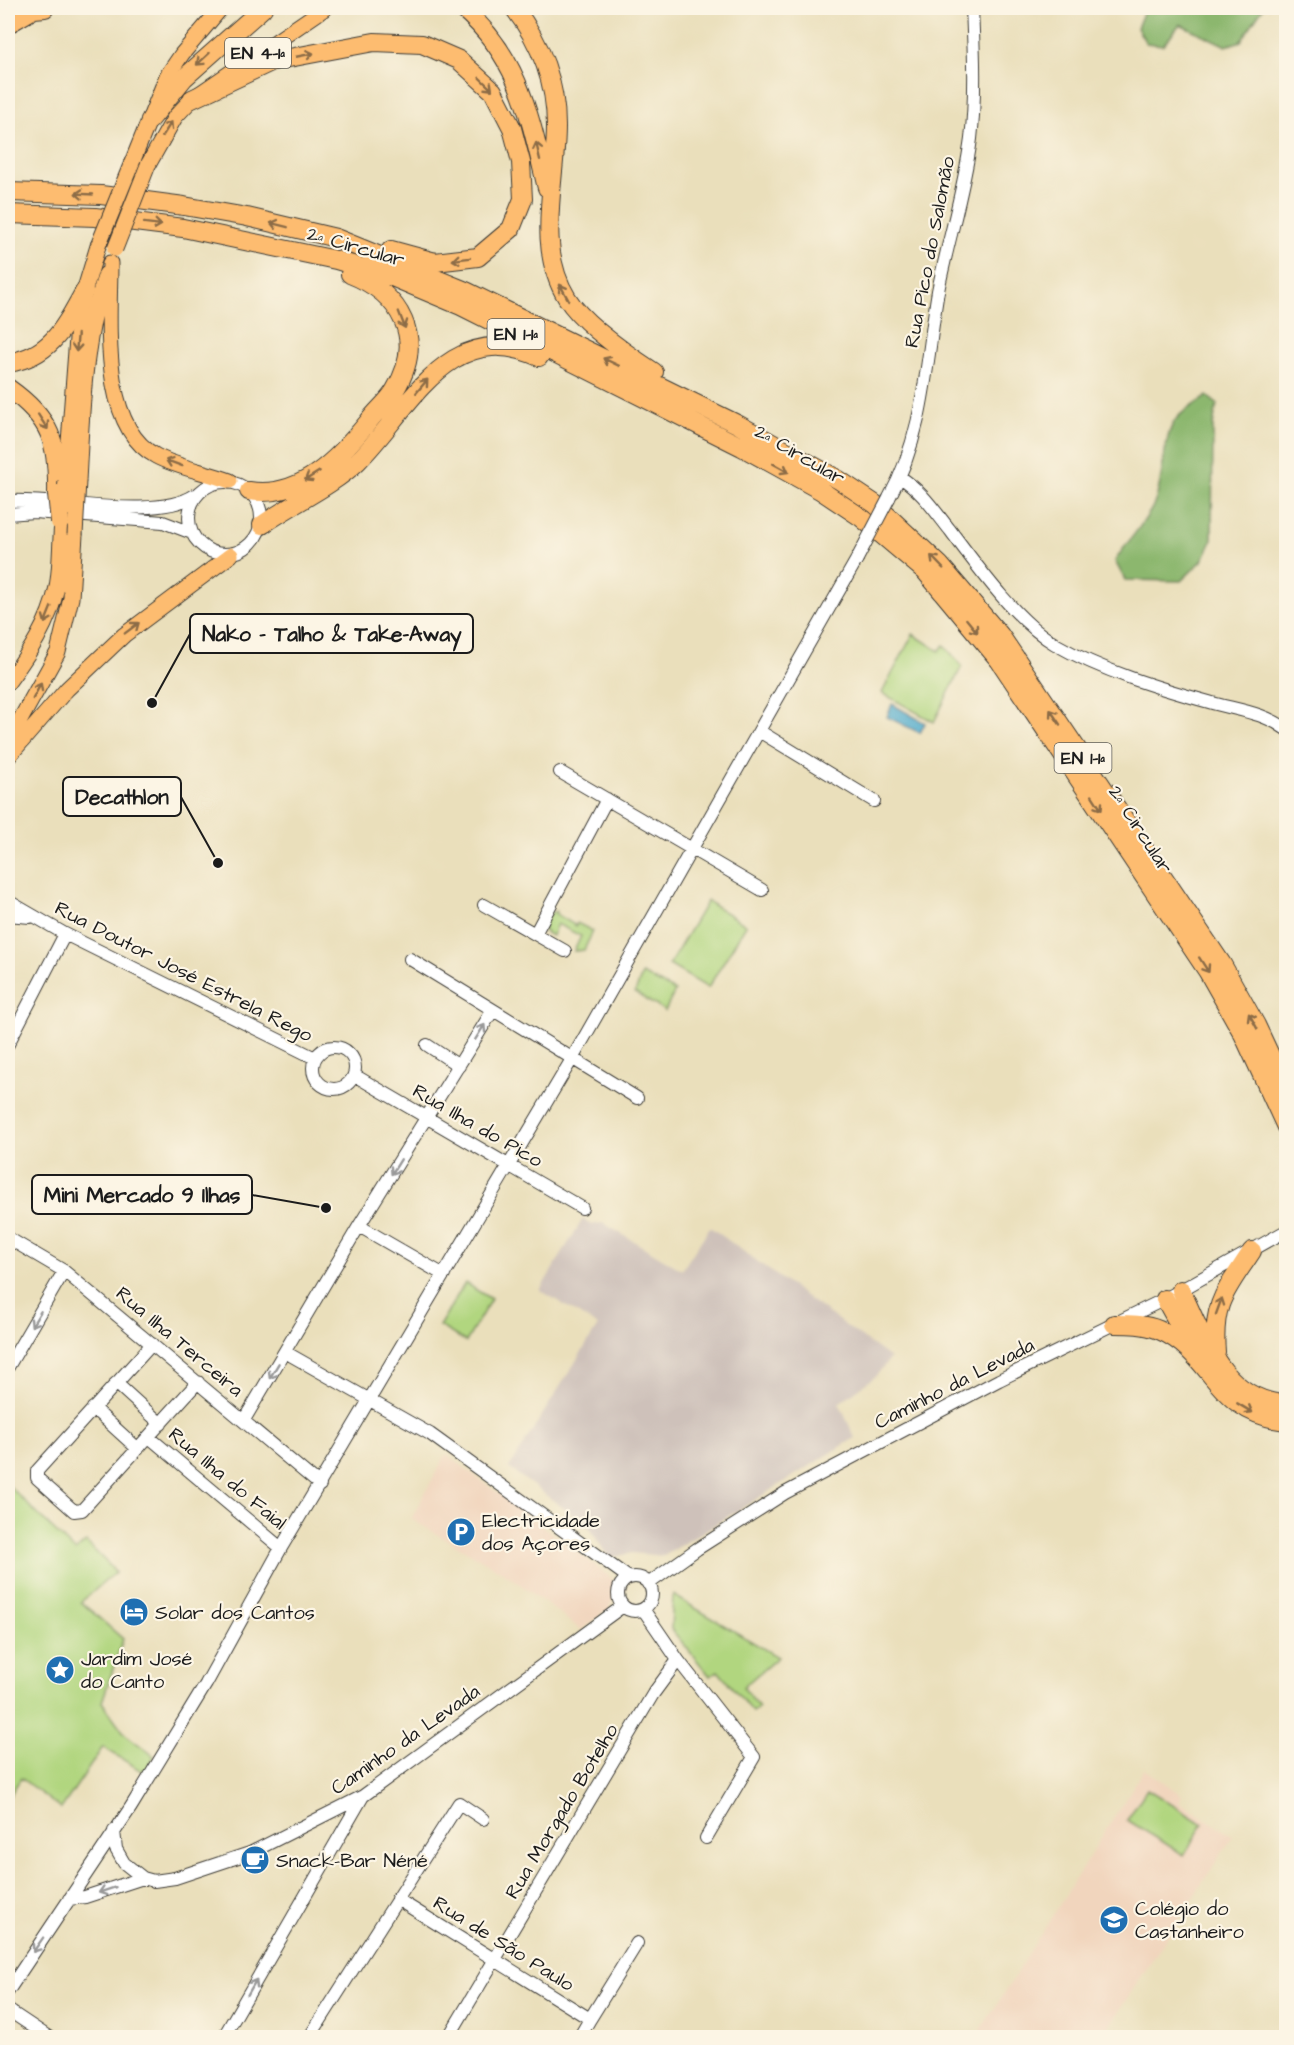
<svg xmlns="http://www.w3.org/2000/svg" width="1294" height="2045" font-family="'Architects Daughter',sans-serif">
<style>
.built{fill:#f1d5bd}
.industrial{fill:#cec1ba}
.green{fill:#b1d67f;stroke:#66794e;stroke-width:1.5}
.forest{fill:#8cb76e;stroke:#546a45;stroke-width:1.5}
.water{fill:#4ca9cb;stroke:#346274;stroke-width:1.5}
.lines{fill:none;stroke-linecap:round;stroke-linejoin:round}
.minor-casing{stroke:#3b3934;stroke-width:14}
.major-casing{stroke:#3b3934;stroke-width:17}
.highway-casing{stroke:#3b3934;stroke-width:20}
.minor{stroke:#fff;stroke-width:12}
.major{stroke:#fdbc70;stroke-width:15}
.highway{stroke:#fdbc70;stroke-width:18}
.minor-bridge-casing{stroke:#3b3934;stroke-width:14;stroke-linecap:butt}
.major-bridge-casing{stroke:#3b3934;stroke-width:17;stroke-linecap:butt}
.highway-bridge-casing{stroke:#3b3934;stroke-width:20;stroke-linecap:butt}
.minor-bridge{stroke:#fff;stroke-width:12}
.major-bridge{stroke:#fdbc70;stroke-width:15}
.highway-bridge{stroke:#fdbc70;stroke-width:18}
.oneway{stroke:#8c6c46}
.oneway2{stroke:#999}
.labels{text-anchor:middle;stroke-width:4.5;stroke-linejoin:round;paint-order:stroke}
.shield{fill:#fcf5e5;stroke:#5f5d58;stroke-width:1.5}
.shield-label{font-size:18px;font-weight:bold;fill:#1c1c1c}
.street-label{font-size:20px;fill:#1c1c1c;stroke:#fcf5e5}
.poi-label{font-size:20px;fill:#1c1c1c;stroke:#fcf5e5;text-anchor:start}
.leader{fill:none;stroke:#1c1c1c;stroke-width:2}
.callout-dot{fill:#1c1c1c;stroke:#fcf5e5;stroke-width:2}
.callout{fill:#fcf5e5;stroke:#1c1c1c;stroke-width:2}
.callout-label{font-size:21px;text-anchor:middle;font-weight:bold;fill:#1c1c1c}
</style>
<rect width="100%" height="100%" fill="#fcf5e5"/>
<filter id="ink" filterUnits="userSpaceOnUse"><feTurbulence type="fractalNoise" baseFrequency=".0167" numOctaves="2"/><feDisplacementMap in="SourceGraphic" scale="12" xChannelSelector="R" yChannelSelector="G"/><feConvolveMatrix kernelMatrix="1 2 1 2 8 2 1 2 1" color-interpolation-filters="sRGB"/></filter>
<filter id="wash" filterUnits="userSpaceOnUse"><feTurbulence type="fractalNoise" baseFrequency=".008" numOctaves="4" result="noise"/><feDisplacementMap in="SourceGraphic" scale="24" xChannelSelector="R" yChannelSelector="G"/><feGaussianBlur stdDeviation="1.35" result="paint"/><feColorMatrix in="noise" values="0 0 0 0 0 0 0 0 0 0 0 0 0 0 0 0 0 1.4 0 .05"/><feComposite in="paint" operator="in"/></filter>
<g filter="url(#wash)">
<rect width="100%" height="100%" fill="#eadfbb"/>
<path class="built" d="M446,1454L609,1576L612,1580L614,1596L609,1609L581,1630L509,1576L411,1519Z
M1144,1769L1182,1795L1179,1802L1233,1836L1102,2037L976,2038Z"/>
<path class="industrial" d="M583,1219L592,1225L603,1223L682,1270L710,1227L890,1358L876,1376L839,1403L855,1438L664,1556L632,1553L609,1558L588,1526L509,1468L598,1326L540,1290Z"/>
<path class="green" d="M913,634L939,651L944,645L962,666L934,722L882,693Z
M707,901L746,925L708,988L669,965Z
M556,911V914L576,926L577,923L593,931L584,950L574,951L581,936L557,924L552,936L545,932L543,925L550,913Z
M642,974L675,991L665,1011L635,993Z
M465,1283L491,1299L466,1342L439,1326Z
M8,1485L75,1551L86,1542L116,1572L81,1602L123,1639L102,1702L125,1734L154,1756L146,1774L103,1747L61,1809L21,1778L8,1798Z
M673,1595L778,1657L743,1687L759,1707L753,1712L718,1671L710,1676L671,1629Z
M1147,1789L1203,1824L1184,1855L1127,1820Z"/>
<path class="forest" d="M1145,8H1263L1241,41L1226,46L1180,24L1163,45L1146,43L1137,28Z
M1207,396L1217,404L1213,426L1212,541L1202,561L1181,581L1125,580L1115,561C1127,541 1144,525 1154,504C1164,484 1162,434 1177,418C1185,409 1198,403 1207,396Z"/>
<path class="water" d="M892,704L925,723L920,733L887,717Z"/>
</g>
<g filter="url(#ink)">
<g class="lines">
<g class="minor-casing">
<path id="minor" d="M900,477C922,491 934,510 950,530C977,566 1017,622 1055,644C1102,671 1158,688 1209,702C1236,710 1263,712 1286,729
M189 518a36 36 0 1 1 72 0a36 36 0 1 1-72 0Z
M889,498C925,433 926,361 938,291C948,240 964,191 971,139C976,95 974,52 972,8
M8,501C57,498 156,521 195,495
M8,514L34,512L163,522L192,533
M759,731L874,801
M560,772L762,890
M8,901L65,934L315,1058
M484,905L565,951
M8,915L30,917
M535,934L607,799
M410,959L637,1098
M8,1044L65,934
M427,1045L459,1066
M313 1068a21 21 0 1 1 42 0a21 21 0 1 1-42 0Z
M354,1075L582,1208
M359,1226L444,1275
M8,1238L64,1271L320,1485
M152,1344L37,1471V1478L74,1511L82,1510L198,1382
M285,1352L430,1434L629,1578
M8,1367L64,1271
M116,1383L161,1424
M93,1408L138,1449
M244,1420L359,1226L493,1010
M149,1437L281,1548
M618 1594a17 17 0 1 1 34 0a17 17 0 1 1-34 0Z
M648,1584L697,1549L785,1493L999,1380L1165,1299L1286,1231
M678,1660L754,1757L706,1838
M114,1831L116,1849L124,1863L143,1878L154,1881L175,1878L250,1853L363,1796L623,1606
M69,1899L85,1897L143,1878
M397,1899L590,2019L637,1943
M8,1991L131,1807L206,1684L281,1548L572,1059L857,559
M8,2010L50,2038
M223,2038L363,1796
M309,2038L459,1803L483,1819
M448,2038L653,1694L678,1660L643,1609
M579,2038L590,2019"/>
</g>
<g class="major-casing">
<path id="major" d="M133,160L167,76L182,54L221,8
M148,165L175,117L192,99L325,8
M110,263C110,318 99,426 156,456C179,468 206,472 230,481
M66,481L77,338L84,292L98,246
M78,481C82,413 83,339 106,274
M8,682C29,653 49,624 57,587C61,566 60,543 62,522
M8,742L58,652L71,598L75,535
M8,757L67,689L124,635L231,555"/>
</g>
<g class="highway-casing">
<path id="highway" d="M462,8C520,57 530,118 547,188
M514,8C540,42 556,82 556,126C556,182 535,247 567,298C583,324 628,355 654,372
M8,24L34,9L45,8
M192,99L273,61L374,42L422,44L459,60L493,91L512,128L521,162L523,199L511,229L478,257L435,262L391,250
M150,120L184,78L263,8
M8,192L101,195L184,206L247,217L336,238L466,291L739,425L839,480L875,504L940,565L1000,635L1222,964L1256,1025L1286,1089
M8,214L95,217L183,228L336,260L392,277L461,306L742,447L820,490L862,518L925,571L999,660L1208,972L1243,1034L1286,1127
M8,363C51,356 64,328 84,292
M8,388C52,419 58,443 57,494
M249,491C301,499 339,458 369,421C377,410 388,402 395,390C426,339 401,294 350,274
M262,525C293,503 331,487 358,461C411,408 449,316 539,357
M1181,1290C1204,1339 1224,1401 1286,1404
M1165,1299L1193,1350
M1114,1324C1129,1324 1145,1324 1159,1330C1216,1355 1212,1412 1286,1421
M1216,1352C1212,1302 1226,1291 1252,1251"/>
</g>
<use href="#minor" class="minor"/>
<use href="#major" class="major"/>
<use href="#highway" class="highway"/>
<g class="minor-bridge-casing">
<path id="minor-bridge" d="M857,559L889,498"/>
</g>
<g class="major-bridge-casing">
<path id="major-bridge" d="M98,246L133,160
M115,249L148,165
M63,510L66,481
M75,535L78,481"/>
</g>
<g class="highway-bridge-casing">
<path id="highway-bridge" d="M57,494L60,522"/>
</g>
<use href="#minor-bridge" class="minor-bridge"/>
<use href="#major-bridge" class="major-bridge"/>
<use href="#highway-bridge" class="highway-bridge"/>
</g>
<defs><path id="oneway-shaft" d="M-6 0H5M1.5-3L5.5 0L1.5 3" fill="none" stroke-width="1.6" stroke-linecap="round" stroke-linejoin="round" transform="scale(1.5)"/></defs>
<g class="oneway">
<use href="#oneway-shaft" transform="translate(305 55) rotate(-11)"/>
<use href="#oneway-shaft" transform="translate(203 59) rotate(137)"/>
<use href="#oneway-shaft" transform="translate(486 84) rotate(44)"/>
<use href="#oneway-shaft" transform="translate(167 129) rotate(-58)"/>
<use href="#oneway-shaft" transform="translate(538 151) rotate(-103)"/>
<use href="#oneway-shaft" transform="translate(84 194) rotate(-177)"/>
<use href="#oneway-shaft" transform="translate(153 224) rotate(7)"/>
<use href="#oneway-shaft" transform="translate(279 225) rotate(-166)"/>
<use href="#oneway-shaft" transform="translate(461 259) rotate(173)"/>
<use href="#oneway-shaft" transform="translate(564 292) rotate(-119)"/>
<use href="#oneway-shaft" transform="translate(402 320) rotate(69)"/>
<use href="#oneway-shaft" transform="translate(77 343) rotate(95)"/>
<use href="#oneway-shaft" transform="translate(611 362) rotate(-154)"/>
<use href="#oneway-shaft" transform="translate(422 386) rotate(-50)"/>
<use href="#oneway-shaft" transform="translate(43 422) rotate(57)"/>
<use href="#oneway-shaft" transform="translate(174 463) rotate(-160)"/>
<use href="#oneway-shaft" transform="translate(781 468) rotate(29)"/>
<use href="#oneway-shaft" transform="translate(312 476) rotate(148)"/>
<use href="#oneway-shaft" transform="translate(937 562) rotate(-134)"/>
<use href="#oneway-shaft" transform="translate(48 615) rotate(112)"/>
<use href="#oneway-shaft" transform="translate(972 626) rotate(51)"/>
<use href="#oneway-shaft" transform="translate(132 628) rotate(-37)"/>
<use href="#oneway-shaft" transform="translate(37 691) rotate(-62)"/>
<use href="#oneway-shaft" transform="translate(1055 717) rotate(-124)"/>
<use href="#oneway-shaft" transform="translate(1097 803) rotate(57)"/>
<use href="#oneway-shaft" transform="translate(1204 965) rotate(57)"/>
<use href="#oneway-shaft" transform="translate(1253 1021) rotate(-119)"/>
<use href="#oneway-shaft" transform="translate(1219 1306) rotate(-70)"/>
<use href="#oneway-shaft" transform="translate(1245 1408) rotate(31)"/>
</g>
<g class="oneway2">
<use href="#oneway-shaft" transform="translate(480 1032) rotate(-58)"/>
<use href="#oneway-shaft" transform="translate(396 1167) rotate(122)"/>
<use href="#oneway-shaft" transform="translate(36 1319) rotate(121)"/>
<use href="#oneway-shaft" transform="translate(274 1371) rotate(121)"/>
<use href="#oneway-shaft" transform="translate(107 1890) rotate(162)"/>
<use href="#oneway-shaft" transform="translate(38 1945) rotate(125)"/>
<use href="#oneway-shaft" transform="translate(252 1987) rotate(-60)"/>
</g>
</g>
<defs>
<g id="parking-disc" transform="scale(1.5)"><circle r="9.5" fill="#1f6fb2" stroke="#fcf5e5"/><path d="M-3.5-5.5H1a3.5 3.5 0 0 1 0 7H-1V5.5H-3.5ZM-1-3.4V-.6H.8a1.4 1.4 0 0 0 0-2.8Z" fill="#fff"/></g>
<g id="hotel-disc" transform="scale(1.5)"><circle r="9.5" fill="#1f6fb2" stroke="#fcf5e5"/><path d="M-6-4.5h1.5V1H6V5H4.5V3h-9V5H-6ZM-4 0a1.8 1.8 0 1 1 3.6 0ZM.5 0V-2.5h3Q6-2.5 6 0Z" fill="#fff"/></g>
<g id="sight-disc" transform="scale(1.5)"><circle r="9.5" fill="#1f6fb2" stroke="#fcf5e5"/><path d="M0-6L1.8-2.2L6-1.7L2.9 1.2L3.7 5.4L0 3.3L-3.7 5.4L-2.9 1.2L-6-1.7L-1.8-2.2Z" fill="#fff"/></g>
<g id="cafe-disc" transform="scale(1.5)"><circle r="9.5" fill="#1f6fb2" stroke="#fcf5e5"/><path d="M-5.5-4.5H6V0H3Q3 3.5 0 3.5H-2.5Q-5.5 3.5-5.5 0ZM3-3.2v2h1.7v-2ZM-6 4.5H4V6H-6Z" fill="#fff"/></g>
<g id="school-disc" transform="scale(1.5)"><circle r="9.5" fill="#1f6fb2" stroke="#fcf5e5"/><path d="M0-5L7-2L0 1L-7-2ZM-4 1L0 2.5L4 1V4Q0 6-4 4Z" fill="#fff"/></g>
</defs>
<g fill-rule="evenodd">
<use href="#parking-disc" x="461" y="1532"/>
<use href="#hotel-disc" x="134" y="1612"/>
<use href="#sight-disc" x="60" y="1670"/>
<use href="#cafe-disc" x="255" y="1860"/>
<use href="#school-disc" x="1114" y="1920"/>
</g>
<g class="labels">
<g class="shield">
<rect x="225" y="38" width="66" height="30" rx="4.5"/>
<rect x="487.5" y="319" width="57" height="30" rx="4.5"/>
<rect x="1054.5" y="743" width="57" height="30" rx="4.5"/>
</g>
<g class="shield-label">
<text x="258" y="59">EN 4-1ª</text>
<text x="516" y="340">EN 1-1ª</text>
<text x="1083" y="764">EN 1-1ª</text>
</g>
<g class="street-label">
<text transform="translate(356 246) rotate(16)" y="7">2ª Circular</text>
<text transform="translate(929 252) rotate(-79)" y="7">Rua Pico do Salomão</text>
<text transform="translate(800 454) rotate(30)" y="7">2ª Circular</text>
<text transform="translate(1141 829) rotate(57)" y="7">2ª Circular</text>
<text transform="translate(184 971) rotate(27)" y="7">Rua Doutor José Estrela Rego</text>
<text transform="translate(478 1125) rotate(30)" y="7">Rua Ilha do Pico</text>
<text transform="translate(180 1341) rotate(40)" y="7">Rua Ilha Terceira</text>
<text transform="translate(954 1383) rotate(-27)" y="7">Caminho da Levada</text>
<text transform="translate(228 1478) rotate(40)" y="7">Rua Ilha do Faial</text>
<text transform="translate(405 1739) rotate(-35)" y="7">Caminho da Levada</text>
<text transform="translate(561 1811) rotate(-59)" y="7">Rua Morgado Botelho</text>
<text transform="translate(504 1943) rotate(32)" y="7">Rua de São Paulo</text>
</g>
<g class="poi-label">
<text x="482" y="1527">Electricidade<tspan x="482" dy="23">dos Açores</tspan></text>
<text x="155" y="1619">Solar dos Cantos</text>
<text x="81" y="1665">Jardim José<tspan x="81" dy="23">do Canto</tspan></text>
<text x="276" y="1867">Snack-Bar Néné</text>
<text x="1135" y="1915">Colégio do<tspan x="1135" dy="23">Castanheiro</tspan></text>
</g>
</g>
<path class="leader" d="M152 703L190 634M218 863L181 797M326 1208L252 1195"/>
<g class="callout-dot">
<circle cx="152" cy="703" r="6"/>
<circle cx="218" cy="863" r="6"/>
<circle cx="326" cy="1208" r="6"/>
</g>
<g class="callout">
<rect x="190" y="614" width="283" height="39" rx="6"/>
<rect x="63" y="777" width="118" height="39" rx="6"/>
<rect x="32" y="1175" width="220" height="39" rx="6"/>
</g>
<g class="callout-label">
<text x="332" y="641">Nako - Talho &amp; Take-Away</text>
<text x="122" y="804">Decathlon</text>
<text x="142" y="1202">Mini Mercado 9 Ilhas</text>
</g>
<rect width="1294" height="2045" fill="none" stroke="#fcf5e5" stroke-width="30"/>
</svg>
